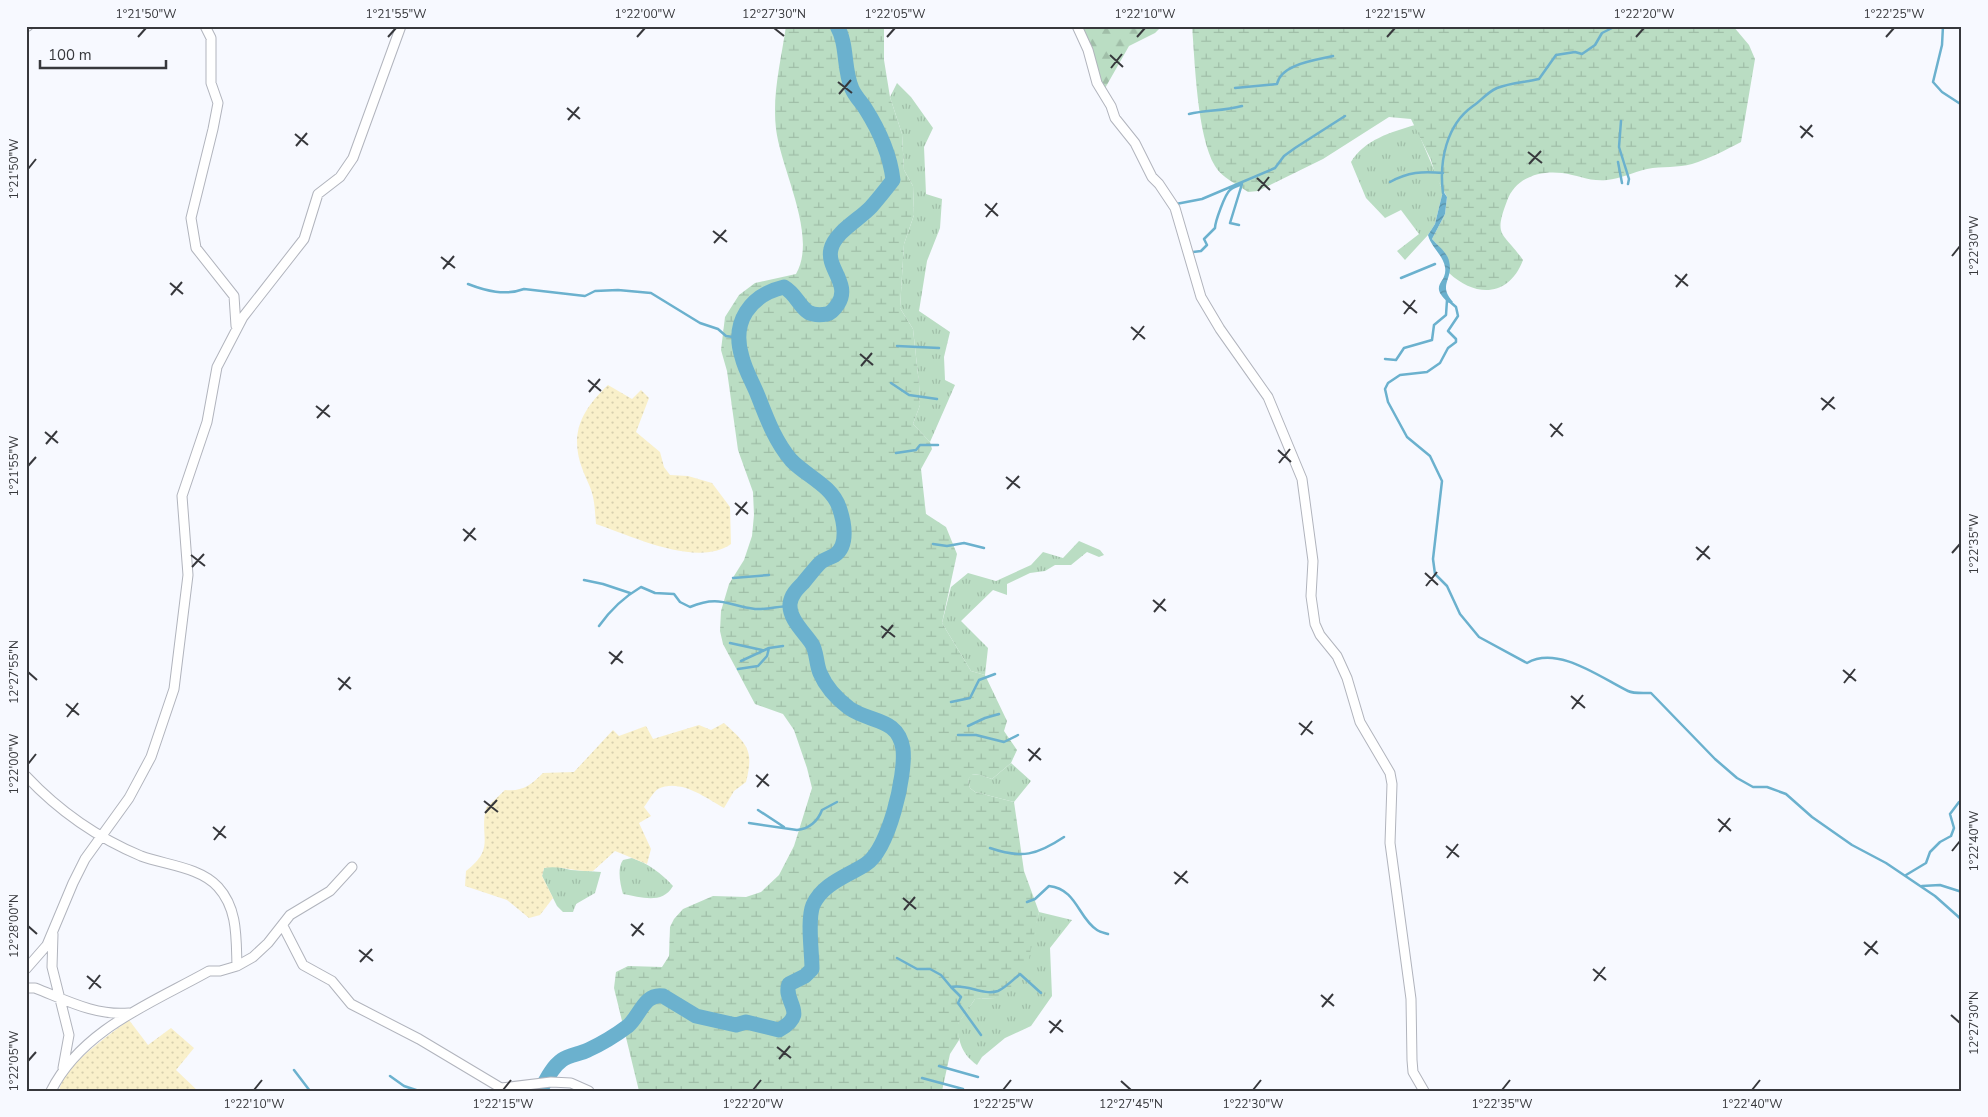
<svg xmlns="http://www.w3.org/2000/svg" width="1988" height="1117" font-family="'Nunito Sans',sans-serif">
<style>
.grass{fill:url(#grass-tufts)}
.forest{fill:url(#forest-firs)}
.wetland{fill:url(#wetland-marsh)}
.sand{fill:url(#sand-dots)}
.water{fill:url(#water-waves)}
.lines{fill:none;stroke-linecap:round;stroke-linejoin:round}
.stream{stroke:#6bb1ce;stroke-width:2.5}
.river{stroke:#6bb1ce;stroke-width:15}
.street-casing{stroke:#b1b4bd;stroke-width:11}
.street{stroke:#fff;stroke-width:9}
.ticks{fill:none;stroke:#37383c;stroke-width:2}
.neatline{fill:none;stroke:#37383c;stroke-width:2}
.ticks-label{font-size:12px;text-anchor:middle;fill:#37383c}
</style>
<defs>
<pattern id="grass-tufts" width="24" height="20" patternUnits="userSpaceOnUse" patternTransform="scale(1.25)"><rect width="24" height="20" fill="#baddc3"/><path d="M3 7l-1-3M5 7V3M7 7l1-3M15 17l-1-3M17 17v-4M19 17l1-3" fill="none" stroke="#a0bea8"/></pattern>
<pattern id="forest-firs" width="22" height="20" patternUnits="userSpaceOnUse" patternTransform="scale(1.25)"><rect width="22" height="20" fill="#baddc3"/><path d="M5 1l3.5 6h-7zM16 11l3.5 6h-7z" fill="#a0bea8"/></pattern>
<pattern id="wetland-marsh" width="20" height="14" patternUnits="userSpaceOnUse" patternTransform="scale(1.25)"><rect width="20" height="14" fill="#baddc3"/><path d="M1 5h8M5 5V1M11 12h8M15 12V8" fill="none" stroke="#a0bea8"/></pattern>
<pattern id="sand-dots" width="8" height="8" patternUnits="userSpaceOnUse" patternTransform="scale(1.25)"><rect width="8" height="8" fill="#f9f0ca"/><path d="M2 2h.1M6 6h.1" fill="none" stroke="#d6cfae" stroke-width="1.8" stroke-linecap="round"/></pattern>
<pattern id="water-waves" width="16" height="10" patternUnits="userSpaceOnUse" patternTransform="scale(1.25)"><rect width="16" height="10" fill="#6bb1ce"/><path d="M0 5q4-4 8 0t8 0" fill="none" stroke="#5991a8"/></pattern>
</defs>
<rect width="100%" height="100%" fill="#f7f9ff"/>
<path class="grass" d="M897,83L911,97L933,128L924,147L926,194L942,199L940,228L927,261L919,311L950,332L944,357L945,380L955,385L930,442L913,424L920,405L919,384L913,329L900,308L904,244L914,215L913,186L904,170L902,134L890,97Z
M1415,125L1443,191L1435,224L1428,235L1405,260L1397,251L1419,234L1401,210L1385,218L1366,198L1351,162C1364,140 1391,132 1415,125Z
M1079,541L1100,550L1104,555L1099,557L1087,552L1071,565H1055L1045,571L1030,573L1007,584V595L993,590L961,621L988,648L985,675L971,671L942,623L951,587L968,573L996,581L1031,565L1043,552L1063,558Z
M1011,763L1031,781L1014,802L975,792L970,788L968,780L971,774L980,775L992,779Z
M632,858C649,864 661,873 673,886C662,905 641,897 623,894C620,884 617,868 623,860Z
M554,866L571,870L601,872L595,893L576,904L573,912H563L557,906L542,876L544,868Z
M1039,912L1072,920L1050,948L1052,996L1031,1026L1005,1038L982,1057L977,1065C962,1054 959,1043 957,1025L975,999L995,998L1034,931Z"/>
<path class="forest" d="M1077,26H1162L1155,33L1129,46L1104,90Z"/>
<path class="wetland" d="M786,26H884V60L890,97L902,134L904,170L913,186L914,215L904,244L900,308L913,329L919,384L920,405L913,424L930,442L932,449L921,469L926,514L946,527L957,554L942,623L971,671L985,675L1007,721L1004,731L1017,750L1011,763L992,779L980,775L972,774L968,780L970,788L975,792L1014,802L1024,871L1039,912L1028,963L1009,991L995,998L975,999L958,1024L959,1040L950,1054L942,1091H639L614,988L616,972L628,966L662,967L669,956L670,927L674,919L683,909L713,896L746,897L761,892L779,875L794,846L812,788L807,768L794,730L783,714L755,704L723,644L720,631L721,611L729,584L744,560L752,536L754,515L753,492L738,450L727,371L721,350L725,317L739,295L755,283L796,274C818,236 781,170 776,129C772,94 781,61 786,26Z
M1192,26H1733L1749,45L1755,59L1741,142C1726,150 1708,159 1692,164C1678,168 1662,166 1647,169C1634,172 1620,179 1607,180C1590,182 1578,175 1562,173C1539,170 1515,178 1507,201C1493,238 1503,231 1523,260C1509,297 1476,298 1449,273C1449,257 1443,251 1432,239L1445,214L1447,197L1436,177L1431,160L1411,119L1389,117L1323,159L1258,191L1248,192C1238,185 1221,177 1215,166C1197,136 1195,62 1192,26Z"/>
<path class="sand" d="M608,385L632,399L641,390L649,398L636,432L660,452L664,467L670,475L688,476L712,483L730,507L731,544C697,568 632,536 596,524C595,514 595,503 592,493C590,485 585,477 582,468C569,432 583,409 608,385Z
M724,723C748,745 754,750 746,782L734,791L724,808C706,798 680,778 658,789C653,792 648,802 644,807L651,816L639,823L651,849L647,864L615,851L593,871C576,872 560,865 544,868L542,876L553,898L540,915L529,918L507,900L465,886L466,871C496,848 479,838 486,808L505,790C522,792 531,785 543,773L574,772L613,730L619,736L646,726L653,739L699,725L711,730Z
M129,1020L148,1045L171,1028L194,1048L176,1070L198,1091H59C64,1065 108,1036 129,1020Z"/>
<path class="water" d="M1443,191L1447,197L1445,214L1432,239C1438,246 1447,252 1449,261C1454,280 1437,284 1453,302L1449,303C1427,284 1448,284 1445,267C1443,255 1431,247 1428,235L1435,224Z"/>
<g class="lines">
<path class="stream" d="M1943,26L1942,45L1933,82L1942,92L1962,105
M1235,88L1277,84C1281,64 1316,60 1333,56
M1189,114C1207,110 1224,111 1242,106
M1621,121L1619,147L1629,179L1628,184
M1618,162L1622,183
M1390,182C1408,172 1422,171 1443,173
M1443,193C1439,162 1446,125 1473,106C1481,101 1486,93 1497,88C1509,83 1526,82 1539,79L1556,55L1575,52L1582,54L1595,45L1602,33L1616,26
M1176,204L1202,199L1275,168L1284,156L1295,148L1345,116
M1239,225L1230,223L1242,184
M1193,252L1201,251L1207,245L1204,239L1215,228C1215,222 1225,194 1230,190C1233,187 1238,186 1242,184
M1401,278L1435,264
M468,284C486,291 505,296 524,289L585,296L595,291L618,290L651,293L700,323L718,329L726,336L733,337L740,331
M1448,300L1456,307L1458,316L1448,331L1456,339V342L1448,348L1440,363L1427,372L1400,375L1388,383L1385,389L1388,402L1407,437L1430,456L1442,481L1433,559L1435,574L1447,586L1460,614L1479,637L1527,663C1558,645 1601,678 1628,691C1634,694 1644,693 1651,693L1715,759L1737,778L1753,787H1767L1786,794L1812,817L1852,845L1886,863L1935,896L1962,920
M897,346L939,348
M1385,359L1396,360L1404,348L1432,340L1434,325L1446,315L1447,300
M891,383L909,395L937,399
M896,453L916,450L920,445H938
M933,544L947,546L964,543L984,548
M733,578L769,575
M584,580L603,584L630,593
M599,626C611,609 624,597 641,587L655,593L674,594L680,602L690,607C719,595 727,605 755,609C766,610 779,606 790,606
M730,643L762,650
M741,661L769,648
M738,669L758,666L767,656L769,648L783,646
M951,702L970,698L979,680L995,674
M968,726L985,718L999,714
M958,735H976L1004,742L1018,735
M758,810L784,827
M749,823L797,830C809,829 818,821 822,810L837,802
M990,848C1022,859 1037,855 1064,837
M1906,875L1926,863L1930,852L1940,842L1951,836L1954,828L1950,814L1959,802H1962
M1922,886L1940,885L1962,892
M1027,902L1035,899L1049,886C1077,889 1078,918 1097,930C1100,932 1105,933 1108,934
M897,958L917,969H930L941,975L951,987C967,983 982,996 998,991C1005,988 1014,979 1020,974L1041,993
M951,987L961,997L958,1003L981,1035
M939,1066L978,1077
M294,1070L310,1091
M390,1076L404,1086L419,1091
M922,1078L963,1089"/>
<path class="river" d="M540,1091C546,1080 552,1067 562,1060C569,1055 580,1054 588,1050C601,1044 616,1035 628,1026C640,1016 644,993 663,996L696,1016L736,1025L746,1022L779,1030C810,1013 782,1002 789,984L805,976L812,969C812,952 807,920 813,905C823,883 848,876 866,864C889,849 906,775 903,749C898,717 870,723 849,708C837,699 826,687 820,673C816,664 817,652 812,644C804,632 789,619 790,604C791,595 797,589 803,583C809,576 814,569 820,563C824,559 830,558 835,555C849,545 844,521 839,507C831,485 806,476 791,460C775,441 767,419 758,396C753,383 745,370 742,357C731,322 750,295 784,287C796,294 799,306 808,312C813,315 821,315 827,314C831,313 836,307 838,304C851,284 826,268 831,249C835,232 860,219 871,207C879,198 886,189 893,180C890,154 879,130 865,108C861,102 855,96 852,89C843,69 848,45 837,26"/>
<g class="street-casing">
<path id="street" d="M205,26L211,38V83L218,103L213,129L191,218L196,248L234,296L236,326
M1077,26L1088,50L1097,83L1111,106L1115,118L1135,143L1152,177L1159,184L1175,208L1201,297L1220,329L1268,397L1302,479L1313,561L1311,596L1315,624L1320,635L1337,656L1347,678L1360,722L1390,773L1392,784L1390,843L1411,999L1412,1060L1413,1072L1424,1091
M26,27L28,26
M26,776C58,810 98,838 141,856C165,865 200,867 218,887C238,909 236,938 237,966
M283,926L303,965L332,981L351,1004L419,1039L501,1088L551,1082L571,1083L589,1091
M53,934L52,967L69,1035L63,1068
M26,969L47,945L73,883L85,859L129,798L151,757L174,689L188,575L182,496L207,422L217,367L243,317L304,239L318,194L340,177L353,158L401,26
M26,988H35C66,1000 95,1016 129,1013
M51,1091C82,1029 152,1003 209,971H220L237,966L253,957L268,943L290,915L330,891L352,867"/>
</g>
<use href="#street" class="street"/>
</g>
<path class="ticks" d="M774,28L784,36M138,37L146,28M388,37L396,28M637,37L645,28M887,37L895,28M1137,37L1145,28M1387,37L1395,28M1636,37L1644,28M1886,37L1894,28M1110,55L1123,67M1111,68L1122,54M838,82L852,93M839,94L851,80M567,108L580,119M568,120L579,107M1800,126L1813,137M295,134L308,145M1801,138L1812,125M296,146L307,133M1528,152L1542,163M1529,164L1541,151M28,169L36,159M1257,178L1270,190M1258,191L1269,177M985,204L998,216M986,217L997,203M713,231L727,242M714,243L726,230M1952,256L1960,246M441,257L455,268M443,269L454,256M1675,275L1688,286M170,283L183,294M1676,287L1687,274M171,295L182,282M1403,301L1417,313M1404,314L1415,300M1131,327L1145,339M1133,340L1144,326M860,354L873,365M861,366L872,353M588,380L601,391M589,392L600,379M1821,398L1835,409M316,406L330,417M1822,410L1834,397M317,418L329,405M1550,424L1563,436M45,432L58,443M1551,437L1562,423M46,444L57,431M1278,450L1291,462M1279,463L1290,449M28,466L36,457M1006,477L1020,488M1007,489L1019,476M735,503L748,514M736,515L747,502M463,529L476,540M464,541L475,528M1696,547L1710,559M1952,553L1960,544M191,555L205,566M1697,560L1709,546M192,567L204,554M1425,573L1438,585M1426,586L1437,572M1153,600L1166,611M1154,612L1165,599M881,626L895,637M882,638L893,625M609,652L623,663M611,664L622,651M1843,670L1856,681M28,672L37,680M338,678L351,689M1844,683L1855,669M339,690L350,677M1571,696L1585,708M66,704L79,715M1572,709L1583,695M67,717L78,703M1299,723L1313,734M1301,735L1312,721M1028,749L1041,760M1029,761L1040,748M28,764L36,754M756,775L769,786M757,787L768,774M484,801L498,812M485,813L497,800M1718,819L1731,831M213,827L226,838M1719,832L1730,818M214,840L225,826M1446,846L1459,857M1952,851L1960,841M1447,858L1458,844M1174,872L1188,883M1175,884L1187,871M903,898L916,909M904,910L915,897M631,924L644,935M28,926L37,934M632,936L643,923M1864,942L1878,954M359,950L373,961M1865,955L1877,941M360,962L372,949M1593,969L1606,980M87,976L101,988M1594,981L1605,967M89,989L100,975M1321,995L1334,1006M1322,1007L1333,994M1951,1015L1960,1023M1049,1021L1063,1032M1050,1033L1061,1020M777,1047L791,1058M779,1059L790,1046M28,1061L36,1052M1121,1081L1131,1090M254,1090L262,1080M503,1090L511,1080M753,1090L761,1080M1003,1090L1011,1080M1253,1090L1261,1080M1502,1090L1510,1080M1752,1090L1760,1080"/>
<rect width="1988" height="1117" fill="none" stroke="#f7f9ff" stroke-width="55"/>
<path d="M40 60v8h126v-8" fill="none" stroke="#37383c" stroke-width="2.5"/>
<text x="48" y="60" font-size="15" fill="#37383c" stroke="#f7f9ff" stroke-width="4" paint-order="stroke">100 m</text>
<rect x="28" y="28" width="1932" height="1062" class="neatline"/>
<g class="ticks-label">
<text x="146" y="18">1°21'50"W</text>
<text x="396" y="18">1°21'55"W</text>
<text x="645" y="18">1°22'00"W</text>
<text x="774" y="18">12°27'30"N</text>
<text x="895" y="18">1°22'05"W</text>
<text x="1145" y="18">1°22'10"W</text>
<text x="1395" y="18">1°22'15"W</text>
<text x="1644" y="18">1°22'20"W</text>
<text x="1894" y="18">1°22'25"W</text>
<text transform="translate(14 169) rotate(-90)" y="4">1°21'50"W</text>
<text transform="translate(1974 246) rotate(-90)" y="4">1°22'30"W</text>
<text transform="translate(14 466) rotate(-90)" y="4">1°21'55"W</text>
<text transform="translate(1974 544) rotate(-90)" y="4">1°22'35"W</text>
<text transform="translate(14 672) rotate(-90)" y="4">12°27'55"N</text>
<text transform="translate(14 764) rotate(-90)" y="4">1°22'00"W</text>
<text transform="translate(1974 841) rotate(-90)" y="4">1°22'40"W</text>
<text transform="translate(14 926) rotate(-90)" y="4">12°28'00"N</text>
<text transform="translate(1974 1023) rotate(-90)" y="4">12°27'30"N</text>
<text transform="translate(14 1061) rotate(-90)" y="4">1°22'05"W</text>
<text x="254" y="1108">1°22'10"W</text>
<text x="503" y="1108">1°22'15"W</text>
<text x="753" y="1108">1°22'20"W</text>
<text x="1003" y="1108">1°22'25"W</text>
<text x="1131" y="1108">12°27'45"N</text>
<text x="1253" y="1108">1°22'30"W</text>
<text x="1502" y="1108">1°22'35"W</text>
<text x="1752" y="1108">1°22'40"W</text>
</g>
</svg>
